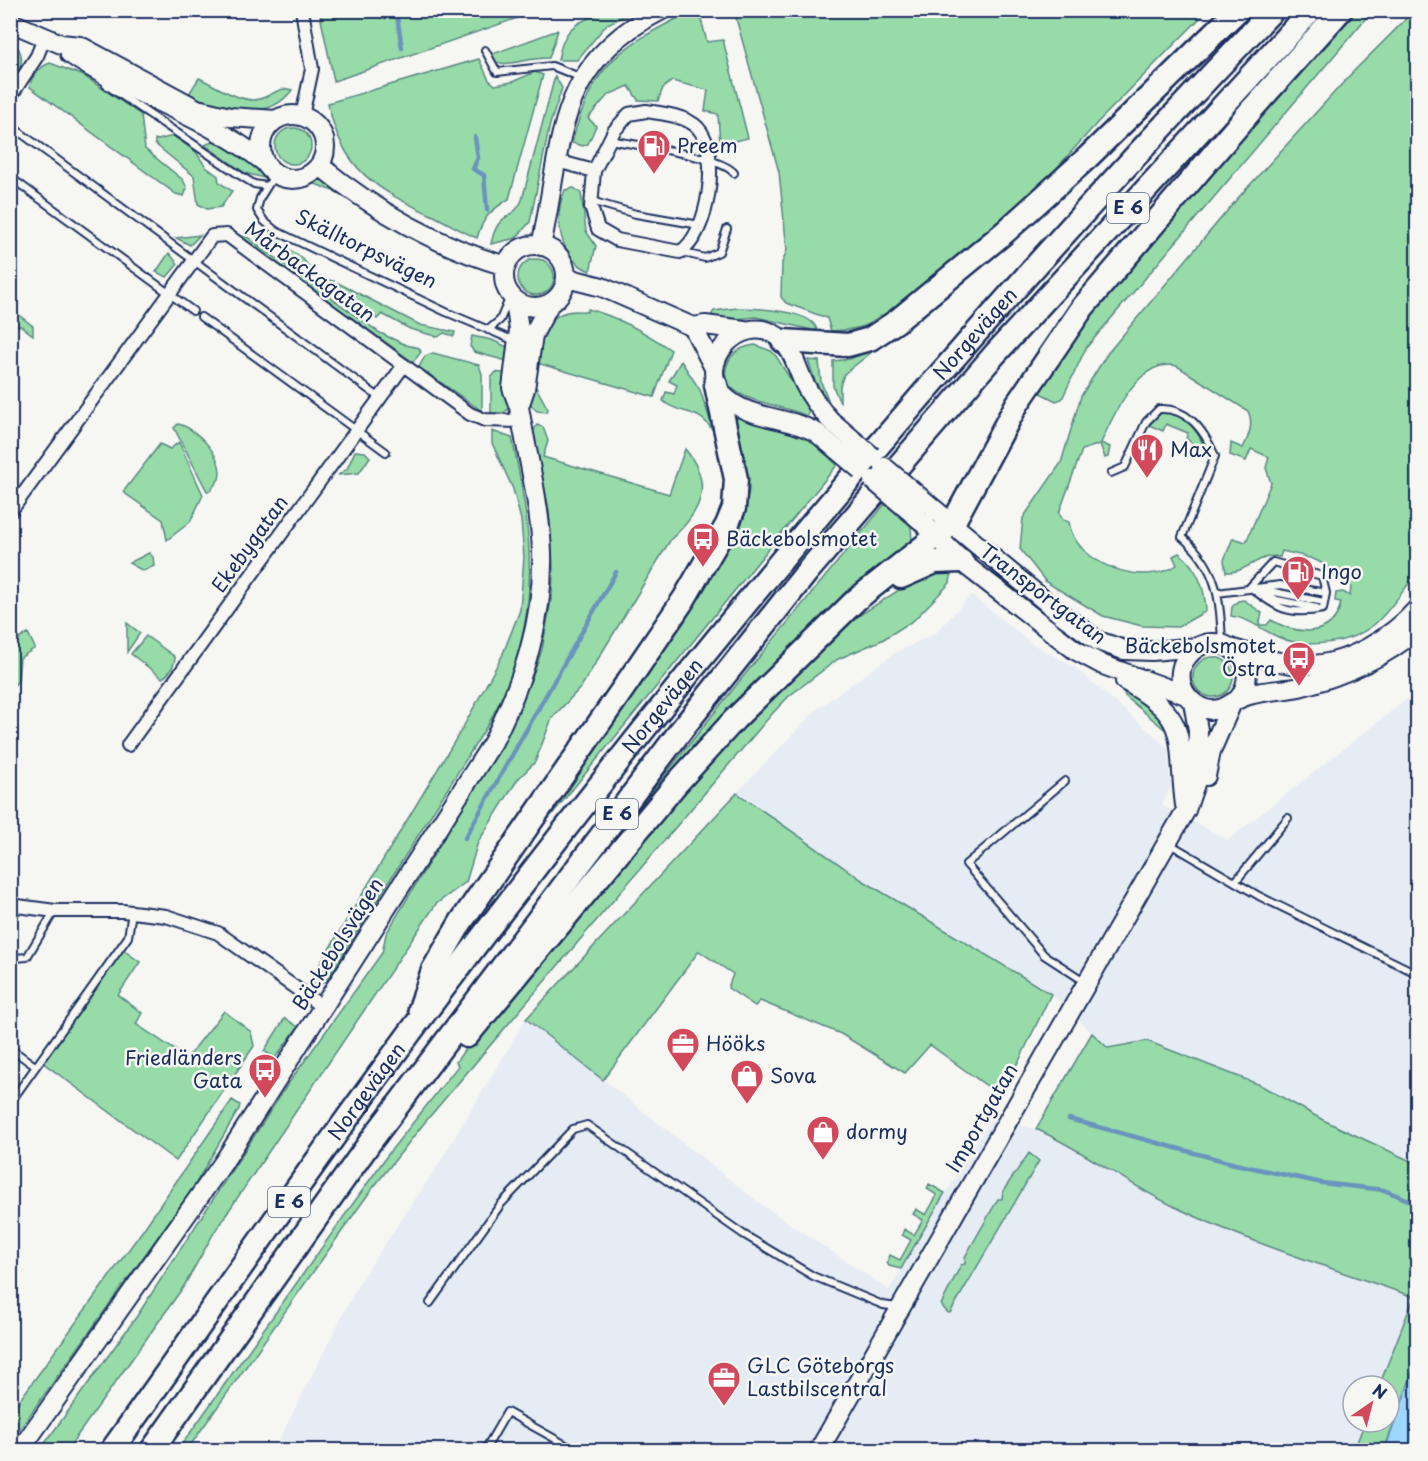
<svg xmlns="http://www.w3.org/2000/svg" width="1428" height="1461" font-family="'Playpen Sans',sans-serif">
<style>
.built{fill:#e6ecf4}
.green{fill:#97dca8;stroke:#598683;stroke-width:1.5}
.water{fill:#9dd7fd;stroke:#6994bd;stroke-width:1.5}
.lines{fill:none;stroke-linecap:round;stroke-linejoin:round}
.stream{stroke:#6994bd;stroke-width:4.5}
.lane-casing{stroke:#1b2f5e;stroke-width:10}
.street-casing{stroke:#1b2f5e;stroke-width:16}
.secondary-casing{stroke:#1b2f5e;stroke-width:22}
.highway-casing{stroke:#1b2f5e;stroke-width:27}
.lane{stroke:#f6f6f2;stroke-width:6}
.street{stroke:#f6f6f2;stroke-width:12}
.secondary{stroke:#f6f6f2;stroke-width:18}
.highway{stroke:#f6f6f2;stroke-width:22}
.secondary-bridge-casing{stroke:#1b2f5e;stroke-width:22;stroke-linecap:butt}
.secondary-bridge{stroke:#f6f6f2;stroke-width:18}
.labels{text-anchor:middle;stroke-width:5;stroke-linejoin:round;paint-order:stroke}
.shield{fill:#f6f6f2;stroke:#5d6b8a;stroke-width:1.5}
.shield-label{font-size:18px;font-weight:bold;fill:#1b2f5e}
.poi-label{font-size:20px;fill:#1b2f5e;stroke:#f6f6f2;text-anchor:start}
.street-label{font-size:20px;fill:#1b2f5e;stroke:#f6f6f2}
</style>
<rect width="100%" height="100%" fill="#f6f6f2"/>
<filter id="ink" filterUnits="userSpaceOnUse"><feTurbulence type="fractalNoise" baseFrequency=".0167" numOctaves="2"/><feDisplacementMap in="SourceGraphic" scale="12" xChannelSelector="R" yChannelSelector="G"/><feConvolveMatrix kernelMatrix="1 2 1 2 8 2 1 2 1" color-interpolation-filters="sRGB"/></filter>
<g filter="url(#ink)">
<path class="built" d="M971,595L1031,643L1073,666L1156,737L1168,749L1171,787L1162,805L1228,840L1417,691V1164L1323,1120L1260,1085L1147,1041L1108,1048L1051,994L862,880L737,793L817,709L895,653L936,633Z
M526,1019L762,1205L889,1290L991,1118L1036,1129L1058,1139L1174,1207L1259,1243L1414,1297L1379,1386H1353V1422H1365L1354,1450H274L360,1281L437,1167Z"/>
<path class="green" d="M319,10H538V11L334,81Z
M605,11H637L607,24L577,60H558C564,25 576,24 605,11Z
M692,11H714L700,15L707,42L723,40L748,138L720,144L718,114L705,111L708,90L672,81L663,88L658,101L638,100L629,86L608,95L588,118L596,126L588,144L583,146L572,143C593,62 620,47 692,11Z
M734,11H1207L1098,122L1029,199L958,262L880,320C864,328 849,331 831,331L827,318L786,303L781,297L782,263L787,250L779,172Z
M1357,11H1372L1086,348L1062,399L1056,401L1038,392L1087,316L1245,127Z
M1411,11H1418L1417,573C1405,588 1393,606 1379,620C1355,644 1308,650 1278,637C1262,630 1248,618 1231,616L1232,607L1238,601L1244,600L1262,613L1259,625H1267L1271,620C1297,635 1334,639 1341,602L1335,601L1336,593L1343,592L1350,596L1351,587L1348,582L1338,580C1328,559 1303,556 1282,551L1280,557C1260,552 1246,574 1226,572L1224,560L1233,538L1246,542L1271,483L1266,468L1269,457L1251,449L1246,461L1230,455L1231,443L1243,448C1249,436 1254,423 1248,411L1177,366C1139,357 1113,415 1101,443L1110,447L1108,457L1105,458L1100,444L1082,450L1059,513L1063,520L1069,522C1074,564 1144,588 1177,565L1173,556L1179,553C1197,567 1205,588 1206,611L1178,627L1142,626L1103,616L1046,582L1020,549L1023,518L1061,463L1081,396L1107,354L1238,198L1352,73L1404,21Z
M558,30L549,58C531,57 508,67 495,62L490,55Z
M11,42C25,51 23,63 16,77L11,74Z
M479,59L489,80L495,85L512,82L535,72L543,75L509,199C491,210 483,217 477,238C462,232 450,224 436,217C377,190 342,171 328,103Z
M50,63L84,76L141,115L145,149L183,180L187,188L184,196L176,194L30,87C30,77 41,66 50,63Z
M555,76L562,88L550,124L530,222L516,238L491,244C498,209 513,222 522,200Z
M199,78C214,85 235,99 252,100C268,101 277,85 292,90C266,125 222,108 187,97Z
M275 146a18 18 0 1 1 36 0a18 18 0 1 1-36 0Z
M173,136L196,152L206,167L218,176L219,182L232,191L221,207L207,209L198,204L194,176L155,144V139L158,140Z
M219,139L252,160L264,178L245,173L205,145Z
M332,161L371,206L313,183L325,174Z
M574,188L581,193L586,231L596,246L590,271C559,259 553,217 565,190Z
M200,235L190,245L176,238Z
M237,235L247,237L380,333L406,345L419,348L421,352L413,362Z
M270,237L301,257L313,271L324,279L334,281V288L268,240Z
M169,253L178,264L167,277L156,272Z
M518 277a18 18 0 1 1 36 0a18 18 0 1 1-36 0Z
M338,283L420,325L455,332L454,336L444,333L438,337L410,329L382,314L377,319L338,291Z
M737,308C755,308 815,310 817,331L756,317L725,320L710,317L714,311Z
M11,309L33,326V335L21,326L11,325Z
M588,309C618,317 645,332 671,350L654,397L537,363C538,331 551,306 587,312Z
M472,336L492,340L507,347V361L474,352L470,346Z
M755,345L771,351L776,356L810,411L806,416C786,403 703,402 731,357C737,349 746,346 755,345Z
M877,348L844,374L840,386V403L833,386V361L850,359Z
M433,353L479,365L482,374V411L419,367L425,356Z
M808,360L819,361L821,382L830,404L815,381Z
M681,361L700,390L714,432C696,405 682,417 663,401L666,392L674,394L677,385L669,381Z
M496,372L507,374L508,409L502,415L491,414V378Z
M533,382L548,409L547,412L537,411L530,404Z
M1164,410C1185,417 1195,426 1204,446L1203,449H1199L1186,438L1188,433L1166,424L1163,431L1149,425Z
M733,416L777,425L808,438L837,465L541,828L540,826L685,621L743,521L749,490L748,478Z
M178,424C197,428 225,458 219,479L210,491H207L174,428Z
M537,425L543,427L548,441L543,457L669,494L685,449C714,484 702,511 671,539L581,687L552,718L535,762L518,779L478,842L466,882L436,904L215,1231L184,1286L67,1450H40L137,1316L288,1084L382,953L386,934L517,716L542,650L552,595L553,568L549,510L533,432Z
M492,431L512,438C535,544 543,628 487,726L327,980L321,984H308L462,729L502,656L520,610L524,557L521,520L513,489L492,443Z
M179,442L203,495L190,522L167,540L163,520L123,492L160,444L170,449Z
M355,451L365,452L370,457L359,473L338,475L347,469Z
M885,504L911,526L912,543L817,620L736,704L592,871L590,869L750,668Z
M149,553L153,557L154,566L143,571L129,563Z
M952,570L950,583L914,620L882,640L838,659L789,696L771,715L425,1122L369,1193L187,1450H178L389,1153L458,1066L456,1062L476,1033L680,798L743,722L837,632L863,613L927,572Z
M127,623L140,633L127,652Z
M28,633L35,648L20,658L18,681L11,689V645Z
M146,636L175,657C175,664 169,675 162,678L131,654Z
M1193 677a20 20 0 1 1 40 0a20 20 0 1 1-40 0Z
M1123,690L1153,705L1169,733L1125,696Z
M737,793L862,880L1051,994L1019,1061L998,1094L930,1045L905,1073L841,1034L760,1001L755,1006L728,988L733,974L699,951L603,1080L526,1019Z
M122,949L140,962L118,995L142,1013L136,1024L187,1058L224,1011L251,1032L254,1046L176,1161L42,1062Z
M285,1018L298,1027L275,1058L264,1051Z
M1092,1033L1108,1048L1147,1041L1260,1085L1323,1120L1417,1164V1361L1384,1450H1354L1365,1422H1389V1386H1379L1414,1297C1334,1269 1252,1244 1175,1207C1127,1184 1085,1151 1036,1129Z
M232,1100L240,1105L239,1109L193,1188L11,1441V1412L143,1230Z
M1029,1153L1039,1161L950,1313H948L941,1305L961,1265L965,1264V1257L998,1199H1002L1003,1191Z
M929,1184L945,1193L901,1269L889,1266L887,1263L890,1255L900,1260L911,1240L902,1235L904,1229L914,1235L923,1220L913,1214L916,1209L926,1215L937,1195L927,1189Z"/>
<path class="water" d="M1417,1361V1450H1384L1386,1447Z"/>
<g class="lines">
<path class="stream" d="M396,10L402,48
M475,137L478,158L473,169L484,175L487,210
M465,838L616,572
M1069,1119L1235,1164L1322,1183L1384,1190L1413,1202H1418"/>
<g class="lane-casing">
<path id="lane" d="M485,50L497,72L552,66L582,78
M106,85L241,176L254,184L267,186
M10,125L380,398
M610,140C634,145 722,156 734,173
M275,174L260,198L257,210L264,221L276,231L446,312L515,341
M10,177L193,311
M591,201L636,214L700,225
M680,252L705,258L719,252L727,229
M201,317L386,452
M488,330L500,320L509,299
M1111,473L1125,467L1146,422L1159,409C1189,407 1205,432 1215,456L1182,537C1218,567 1220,599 1222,643
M1273,562L1322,576L1326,593L1323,609C1289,616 1276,608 1250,587Z
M1259,589L1324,602
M1261,592L1277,600L1317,608
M1217,593L1280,585L1326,593
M1065,781L966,864L1044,955L1084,981
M1170,844L1259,896L1418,974
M1235,882L1288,818
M10,954L15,958L27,957L54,912
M10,1048L35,1066
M10,1103L128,937L132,912
M430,1303L501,1204L573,1129L587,1125L743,1234L813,1276L883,1305L897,1307
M485,1450L507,1412L575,1450"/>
</g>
<g class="street-casing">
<path id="street" d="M10,97L37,56L45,36
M646,111C661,113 687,116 698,128C721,152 709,235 680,252L617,240L598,229L591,207L594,171L614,131L629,114Z
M302,116L312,69L302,10
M557,161L594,171
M10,512L212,236L227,235L470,414L485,420L521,421
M128,745L404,365
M10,905L55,911H123L166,916L218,933L324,1008"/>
</g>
<g class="secondary-casing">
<path id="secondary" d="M10,22L61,44L80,46L197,109L230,117L276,120
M70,54C130,95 210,118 264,162
M261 147a32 32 0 1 1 64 0a32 32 0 1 1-64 0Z
M320,166C374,210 439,247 506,266
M504 276a31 31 0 1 1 62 0a31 31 0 1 1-62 0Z
M541,246C564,141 552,66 662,10
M567,278L602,287L693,327L705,325L744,330
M693,327L714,368
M519,407L525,389L533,335L549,305
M817,433C789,416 748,420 724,396C693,364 741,311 777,336C793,348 796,366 804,383C811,397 820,409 830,420
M928,504L1062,615L1098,641L1124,650L1152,651L1198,647
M920,520L968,567L1075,650L1103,665L1186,695
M1233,649C1256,655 1280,665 1305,665C1346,666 1392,638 1418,608
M1125,681C1193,719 1176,738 1185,805
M1239,698C1266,661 1215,622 1188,656C1181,664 1179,675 1182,686C1186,699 1199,709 1212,710C1226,710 1231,702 1241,698C1258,690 1281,691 1299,687C1343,676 1383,659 1418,629
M1206,776L1211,751L1231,705
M20,1450L223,1163L493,742C523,681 544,621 542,552C540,504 527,454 519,407L512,388L519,330L515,300
M819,1450L1186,810L1197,778L1198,730L1193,702"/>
</g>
<g class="highway-casing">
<g id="highway">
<path d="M783,341L848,345L870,339L897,321L1005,232L1088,157L1238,10"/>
<path d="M901,577L935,562L961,561"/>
<path d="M420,1009L433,970L461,922L627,683L684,599L727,525L734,508L736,479L716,385"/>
<path d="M467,1036L677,783L735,719L856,600L953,523L1017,404L1083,307L1253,108L1341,10"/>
<path id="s1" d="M112,1450C223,1294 332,1135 448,982C704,642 978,317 1273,10"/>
<path d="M152,1450L373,1138L682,729L807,572L995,354L1311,10"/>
</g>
</g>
<use href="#lane" class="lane"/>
<use href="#street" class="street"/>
<use href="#secondary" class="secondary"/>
<use href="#highway" class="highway"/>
<g class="secondary-bridge-casing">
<path id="secondary-bridge" d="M830,420L872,456
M817,433L861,470
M884,467L928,504
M873,480L920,520"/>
</g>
<use href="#secondary-bridge" class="secondary-bridge"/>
</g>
</g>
<defs>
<g id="fuel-pin" transform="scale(1.725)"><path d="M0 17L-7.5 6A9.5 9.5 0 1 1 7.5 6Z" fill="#d1495b" stroke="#f6f6f2"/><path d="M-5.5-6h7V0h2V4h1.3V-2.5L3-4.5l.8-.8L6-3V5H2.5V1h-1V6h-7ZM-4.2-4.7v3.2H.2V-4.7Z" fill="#fff"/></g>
<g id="restaurant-pin" transform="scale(1.725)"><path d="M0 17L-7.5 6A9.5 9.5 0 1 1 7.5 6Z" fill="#d1495b" stroke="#f6f6f2"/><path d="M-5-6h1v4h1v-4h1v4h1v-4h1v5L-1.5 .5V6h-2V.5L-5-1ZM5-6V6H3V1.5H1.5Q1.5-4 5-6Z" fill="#fff"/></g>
<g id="bus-pin" transform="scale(1.725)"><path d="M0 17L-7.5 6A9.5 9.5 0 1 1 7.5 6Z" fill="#d1495b" stroke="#f6f6f2"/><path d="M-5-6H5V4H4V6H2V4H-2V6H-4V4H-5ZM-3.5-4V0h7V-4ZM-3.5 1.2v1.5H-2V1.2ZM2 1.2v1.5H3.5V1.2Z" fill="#fff"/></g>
<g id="office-pin" transform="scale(1.725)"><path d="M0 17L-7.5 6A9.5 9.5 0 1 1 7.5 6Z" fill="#d1495b" stroke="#f6f6f2"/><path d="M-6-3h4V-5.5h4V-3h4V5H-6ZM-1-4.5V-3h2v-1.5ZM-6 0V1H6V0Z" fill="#fff"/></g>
<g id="shop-pin" transform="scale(1.725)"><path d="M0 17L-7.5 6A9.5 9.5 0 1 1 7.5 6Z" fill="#d1495b" stroke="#f6f6f2"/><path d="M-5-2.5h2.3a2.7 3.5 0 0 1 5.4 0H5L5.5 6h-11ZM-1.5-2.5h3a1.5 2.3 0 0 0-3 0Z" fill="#fff"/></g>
</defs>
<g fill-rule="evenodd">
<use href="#fuel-pin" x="654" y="146"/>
<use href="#restaurant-pin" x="1147" y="450"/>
<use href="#bus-pin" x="703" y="539"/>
<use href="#fuel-pin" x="1298" y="572"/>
<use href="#bus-pin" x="1299" y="658"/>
<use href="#office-pin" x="683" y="1044"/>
<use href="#bus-pin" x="265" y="1070"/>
<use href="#shop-pin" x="747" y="1076"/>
<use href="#shop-pin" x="823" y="1132"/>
<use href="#office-pin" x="724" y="1378"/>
</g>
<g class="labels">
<g class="shield">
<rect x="1107" y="193" width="42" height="30" rx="4.5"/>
<rect x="596" y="799" width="42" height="30" rx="4.5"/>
<rect x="268" y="1187" width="42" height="30" rx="4.5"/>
</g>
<g class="shield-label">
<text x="1128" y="214">E 6</text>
<text x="617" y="820">E 6</text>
<text x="289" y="1208">E 6</text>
</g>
<g class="poi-label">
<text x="677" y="153">Preem</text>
<text x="1170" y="457">Max</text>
<text x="726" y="546">Bäckebolsmotet</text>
<text x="1321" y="579">Ingo</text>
<text x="1276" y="653" text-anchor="end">Bäckebolsmotet<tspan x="1276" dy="23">Östra</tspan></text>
<text x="706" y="1051">Hööks</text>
<text x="242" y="1065" text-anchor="end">Friedländers<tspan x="242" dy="23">Gata</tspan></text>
<text x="770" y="1083">Sova</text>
<text x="846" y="1139">dormy</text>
<text x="747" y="1373">GLC Göteborgs<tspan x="747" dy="23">Lastbilscentral</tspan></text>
</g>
<g class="street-label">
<text transform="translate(366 249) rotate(26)" y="7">Skälltorpsvägen</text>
<text transform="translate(310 272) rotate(36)" y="7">Mårbackagatan</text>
<text dy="7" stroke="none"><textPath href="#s1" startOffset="1412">Norgevägen</textPath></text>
<text transform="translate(250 544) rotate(-54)" y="7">Ekebygatan</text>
<text transform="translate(1043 594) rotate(37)" y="7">Transportgatan</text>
<text dy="7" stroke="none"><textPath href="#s1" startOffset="926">Norgevägen</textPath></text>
<text transform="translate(338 944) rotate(-58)" y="7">Bäckebolsvägen</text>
<text dy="7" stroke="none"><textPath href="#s1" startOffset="440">Norgevägen</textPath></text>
<text transform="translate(982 1118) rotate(-60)" y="7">Importgatan</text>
</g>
</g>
<rect width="1428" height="1461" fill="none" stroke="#f6f6f2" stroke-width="36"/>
<rect x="18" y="18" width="1392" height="1425" fill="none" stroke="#1b2f5e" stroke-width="2" filter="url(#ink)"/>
<g transform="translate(1371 1404) rotate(35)"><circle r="28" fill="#f6f6f2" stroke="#9ea6b7" stroke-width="1.5"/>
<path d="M0-4.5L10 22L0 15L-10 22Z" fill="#d1495b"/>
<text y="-9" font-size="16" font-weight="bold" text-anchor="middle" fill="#1b2f5e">N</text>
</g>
</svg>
